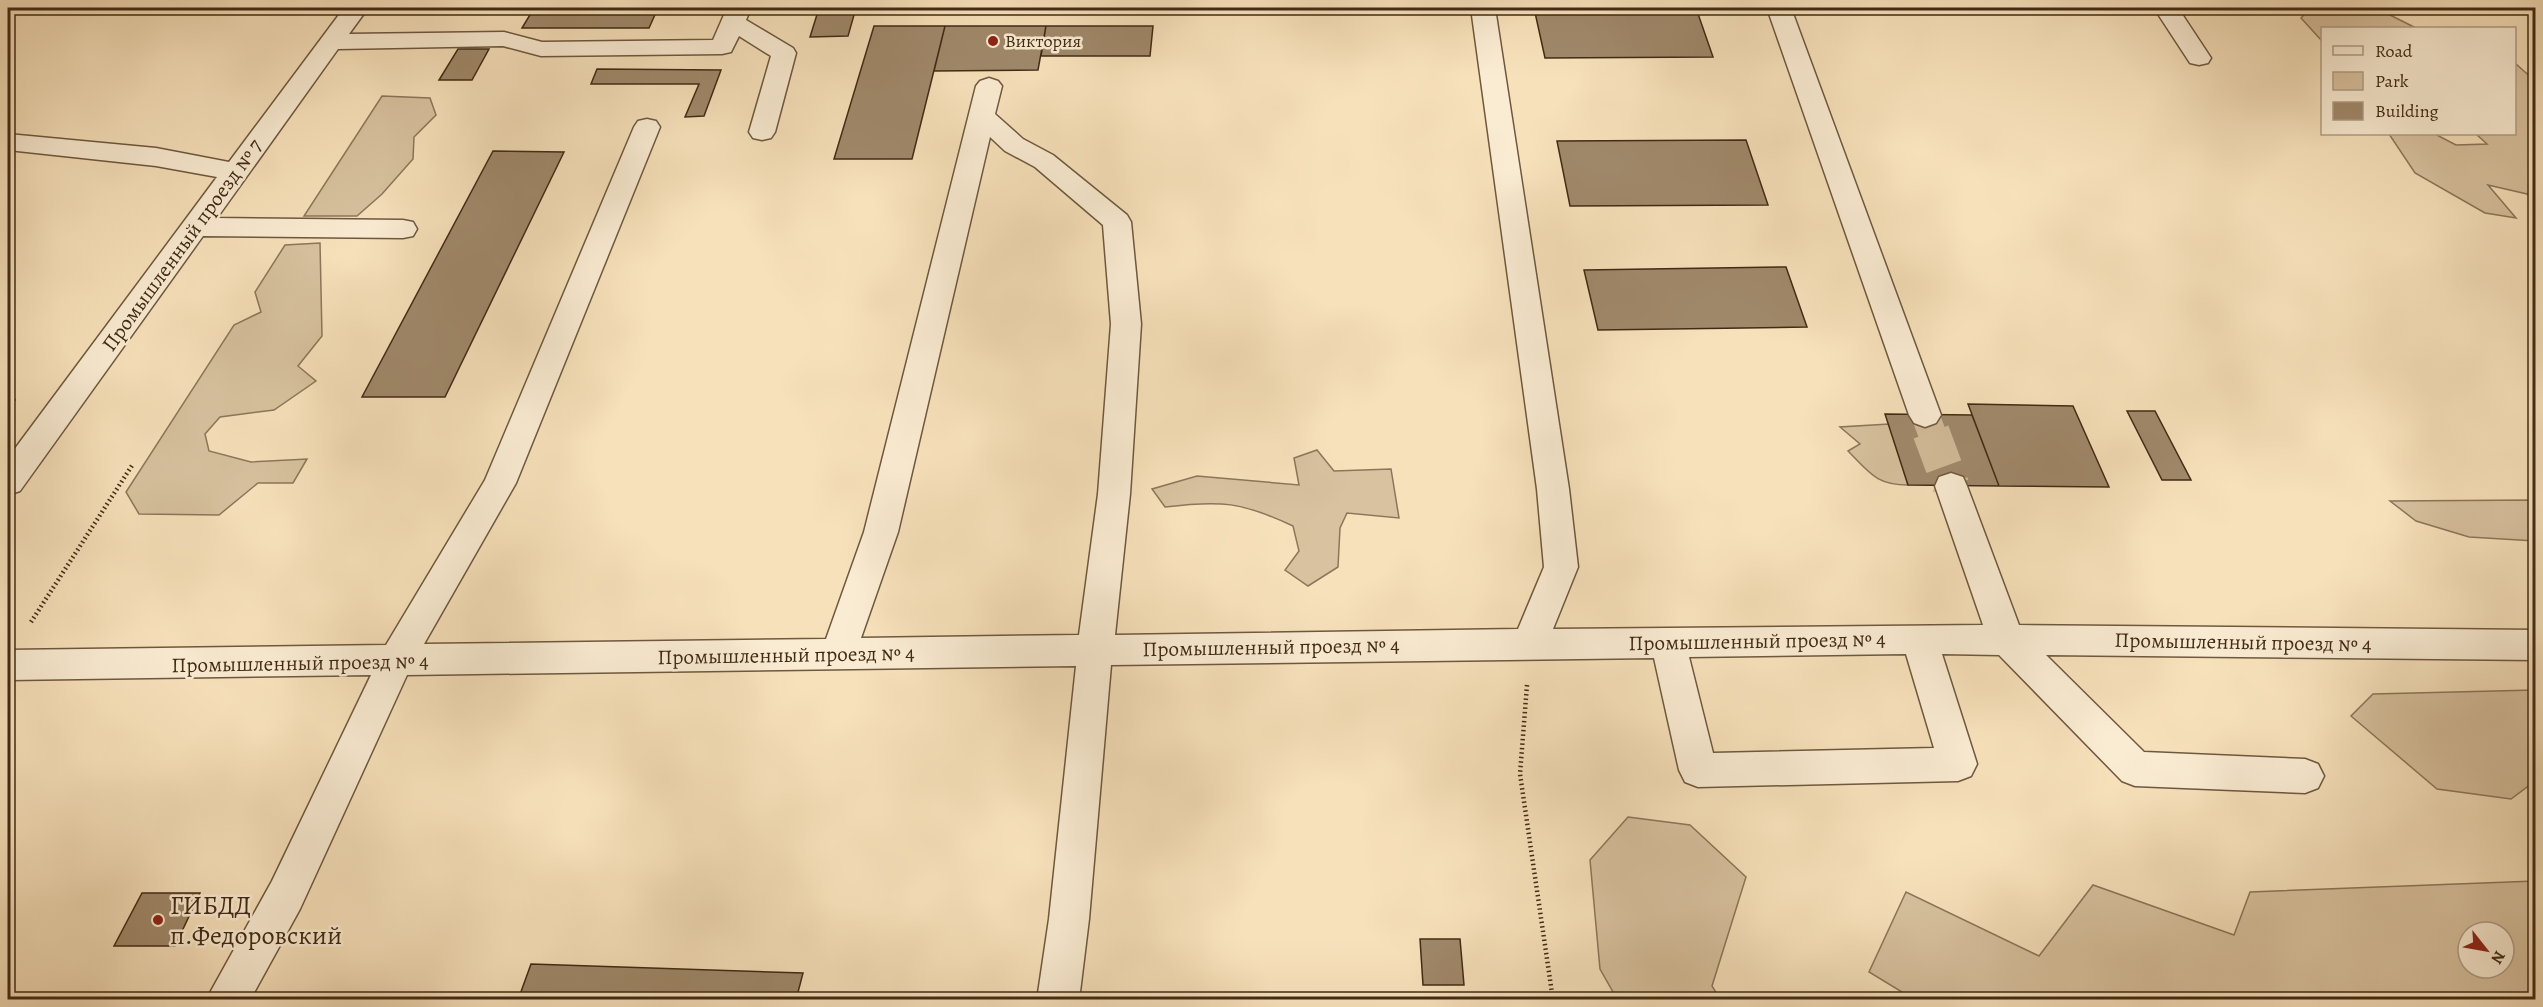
<svg xmlns="http://www.w3.org/2000/svg" width="2543" height="1007" font-family="Alegreya,serif">
<style>
.green{fill:#d8c29f;stroke:#8c765a;stroke-width:1.5;fill-rule:evenodd}
.building{fill:#a0896b;stroke:#412a15;stroke-width:1.5}
.lines{fill:none;stroke-linecap:round;stroke-linejoin:round}
.minor-tunnel-far1{stroke:#d3bc9a;stroke-width:28;stroke-dasharray:28 14;stroke-linecap:butt}
.minor-tunnel{stroke:#d3bc9a;stroke-width:37;stroke-dasharray:37 18;stroke-linecap:butt}
.minor-casing{stroke:#6e583e;stroke-width:3}
.path-far1{stroke:#412a15;stroke-width:3;stroke-dasharray:1.5 2;stroke-linecap:butt}
.path{stroke:#412a15;stroke-width:4.5;stroke-dasharray:1.5 3;stroke-linecap:butt}
.minor{fill:#faecd3;fill-rule:evenodd}
.poi-dot{fill:#8f2418;stroke:#faecd3;stroke-width:2}
.labels{text-anchor:middle;stroke-width:5;stroke-linejoin:round;paint-order:stroke}
.far-poi-label{font-size:18px;fill:#412a15;stroke:#faecd3;text-anchor:start}
.street-label{font-size:21px;fill:#412a15;stroke:#faecd3}
.near-poi-label{font-size:26px;fill:#412a15;stroke:#faecd3;text-anchor:start}
</style>
<rect width="100%" height="100%" fill="#f7e1bb"/>
<filter id="stains"><feTurbulence type="fractalNoise" baseFrequency=".00333" numOctaves="4"/><feColorMatrix values="0 0 0 0 .2 0 0 0 0 .09 0 0 0 0 .02 0 0 0 .5 -.17"/></filter>
<radialGradient id="worn" r=".72"><stop offset=".6" stop-color="#630" stop-opacity="0"/><stop offset="1" stop-color="#630" stop-opacity=".3"/></radialGradient>
<path class="green" d="M2311,8H2376L2416,28H2322V41L2301,18Z
M2515,63L2535,81V202L2527,194L2488,185L2516,218L2485,213L2415,173L2389,134H2435L2456,145L2487,144L2476,134H2514Z
M382,96L430,98L436,115L414,137L413,159L382,194L357,216H304Z
M320,243L322,336L298,366L316,381L274,410L220,417L205,434L209,451L251,462L307,459L293,483H258L219,515L139,514L126,492L234,325L261,312L255,292L285,245Z
M1889,424L1908,485C1876,485 1870,473 1848,451L1860,444L1840,427Z
M1317,450L1334,471L1391,469L1399,518L1347,513L1340,528L1338,567L1308,586L1285,570L1299,551L1293,526C1242,502 1221,500 1165,507L1152,489L1197,476L1299,485L1294,458Z
M2535,500V541L2469,537L2416,521L2390,501Z
M2535,690V781L2511,799L2437,789L2351,716L2373,694Z
M1628,817L1690,825L1746,877L1712,986L1720,999H1617L1600,969L1590,860Z
M2535,881V999L1915,1000L1869,972L1906,892L2039,956L2093,885L2234,935L2250,892ZM2468,932H2504V968H2468Z"/>
<path class="building" d="M534,8H658L649,28H522Z
M819,8H856L848,36L810,37Z
M1534,8H1696L1713,57L1545,58Z
M874,26H945L912,159H834Z
M945,26H1046L1038,70L934,71Z
M1046,26H1153L1150,56H1041Z
M458,49H489L472,80H439Z
M597,69L721,70L704,116L685,117L699,84H591Z
M1746,140L1768,205L1570,206L1557,141Z
M493,151L564,152L445,397H362Z
M1786,267L1807,327L1598,330L1584,270Z
M1968,404L2073,406L2109,487L1999,486Z
M2127,411H2155L2191,480H2162Z
M1885,414L1972,415L1999,486L1908,485Z
M142,893H200L175,946H114Z
M1420,939H1460L1464,985H1423Z
M531,964L803,973L796,1000H518Z"/>
<g class="lines">
<path class="minor-tunnel-far1" d="M1925,415L1932,433"/>
<path class="minor-tunnel" d="M1931,432L1951,486"/>
<g class="minor-casing">
<path id="minor" d="M344,8H368L349,34L504,32L542,42L713,40L727,8H751L746,20L793,48L796,53L775,132L771,138L762,140L753,138L749,132L771,56L739,36L731,52L722,54L541,56L503,46L338,49L217,218L403,220L413,222L417,229L413,236L403,238L203,236L20,491L8,495V458L217,177L156,166L8,150V134L156,148L229,162Z
M1471,8H1495L1569,489L1578,567L1553,629L1983,625L1935,486L1939,477L1951,473L1963,477L1967,486L2019,625L2536,630V660L2046,655L2144,752L2305,759L2318,764L2324,776L2318,788L2305,793L2135,786L2122,781L1999,655L1942,654L1977,764L1971,776L1958,781L1698,787L1685,782L1679,770L1654,658L1111,665L1089,919L1079,1000H1037L1049,919L1076,666L407,675L300,909L250,1000H206L272,881L371,675L8,680V650L386,645L485,480L634,127L638,121L647,119L656,121L660,127L516,483L424,644L826,639L864,532L976,86L980,81L989,78L998,81L1002,86L995,114L1023,139L1053,155L1127,215L1131,222L1141,324L1130,494L1115,635L1518,629L1544,567L1537,489ZM990,137L1005,151L1035,167L1103,225L1111,324L1098,494L1079,635L861,638L898,532ZM1906,654L1934,748L1713,753L1689,657Z
M1767,8H1791L1941,415L1936,423L1925,427L1914,423L1909,415Z
M2154,8H2178L2211,58L2208,63L2199,65L2190,63Z"/>
</g>
<path class="path-far1" d="M8,403L17,398"/>
<path class="path" d="M31,622L133,464
M1527,685L1520,774L1553,1000"/>
<use href="#minor" class="minor"/>
</g>
<g class="poi-dot">
<circle cx="993" cy="41" r="6"/>
<circle cx="158" cy="920" r="6"/>
</g>
<g class="labels">
<g class="far-poi-label">
<text x="1005" y="47">Виктория</text>
</g>
<g class="street-label">
<text transform="translate(182 245) rotate(-54)" y="7">Промышленный проезд № 7</text>
<text transform="translate(1757 641) rotate(-1)" y="7">Промышленный проезд № 4</text>
<text transform="translate(2243 642) rotate(1)" y="7">Промышленный проезд № 4</text>
<text transform="translate(1271 647) rotate(-1)" y="7">Промышленный проезд № 4</text>
<text transform="translate(786 655) rotate(-1)" y="7">Промышленный проезд № 4</text>
<text transform="translate(300 663) rotate(-1)" y="7">Промышленный проезд № 4</text>
</g>
<g class="near-poi-label">
<text x="170" y="914">ГИБДД<tspan x="170" dy="30">п.Федоровский</tspan></text>
</g>
</g>
<rect width="2543" height="1007" fill="none" stroke="#f7e1bb" stroke-width="30"/>
<rect x="9" y="9" width="2525" height="989" fill="none" stroke="#412a15" stroke-width="3"/>
<rect x="15" y="15" width="2513" height="977" fill="none" stroke="#412a15" stroke-width="1.5"/>
<rect x="2321" y="27" width="195" height="108" fill="#faecd3" stroke="#b09e87" stroke-width="1.5"/>
<rect x="2333" y="46" width="30" height="9" fill="#faecd3" stroke="#b09e87" stroke-width="1.5"/>
<text x="2375" y="57" font-size="18" fill="#412a15">Road</text>
<rect x="2333" y="72" width="30" height="18" fill="#d8c29f" stroke="#b09e87" stroke-width="1.5"/>
<text x="2375" y="87" font-size="18" fill="#412a15">Park</text>
<rect x="2333" y="102" width="30" height="18" fill="#a0896b" stroke="#b09e87" stroke-width="1.5"/>
<text x="2375" y="117" font-size="18" fill="#412a15">Building</text>
<g transform="translate(2486 950) rotate(121)"><circle r="28" fill="#faecd3" stroke="#b09e87" stroke-width="1.5"/>
<path d="M0-4.5L10 22L0 15L-10 22Z" fill="#8f2418"/>
<text y="-9" font-size="16" font-weight="bold" text-anchor="middle" fill="#412a15">N</text>
</g>
<rect width="100%" height="100%" filter="url(#stains)"/>
<rect width="100%" height="100%" fill="url(#worn)"/>
</svg>
